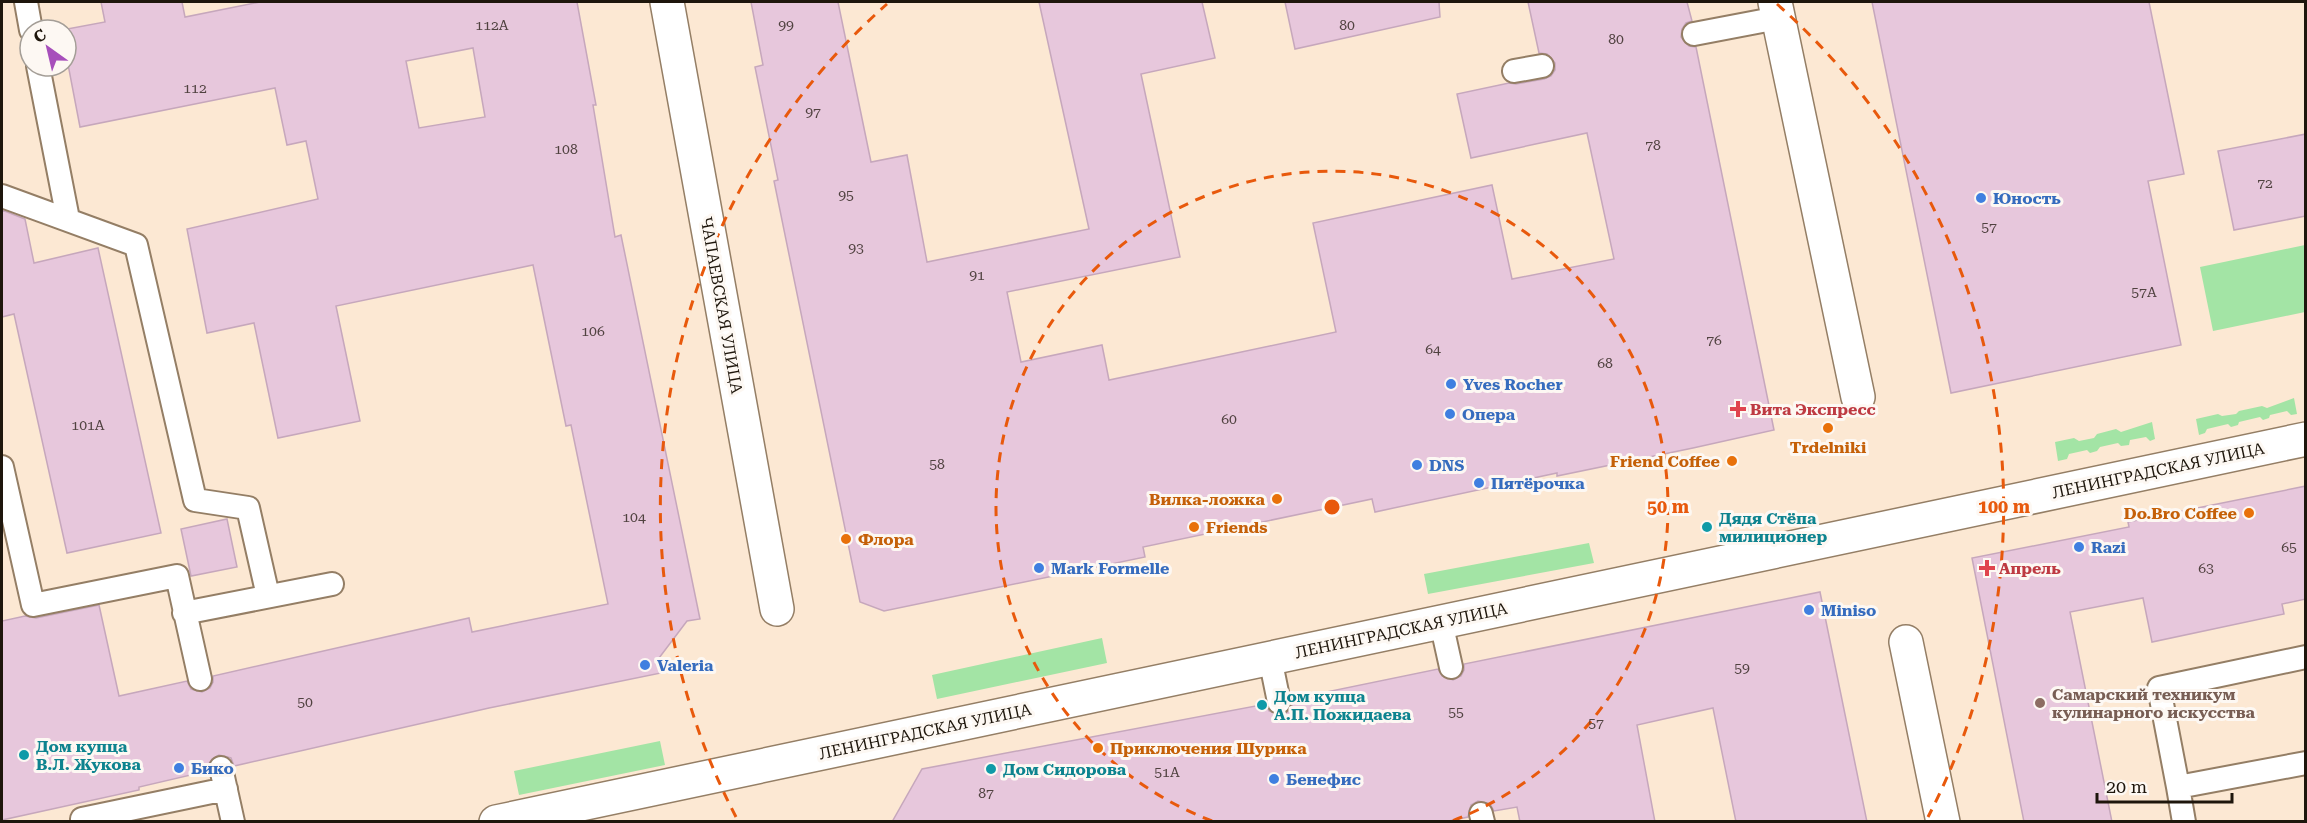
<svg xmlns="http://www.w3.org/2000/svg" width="2307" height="823" font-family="'Roboto Serif',serif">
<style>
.green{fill:#a3e4a5}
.building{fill:#e7c7dc;stroke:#c6a7bc;stroke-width:1.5;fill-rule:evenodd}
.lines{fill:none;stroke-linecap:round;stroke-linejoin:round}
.lane-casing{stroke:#947e65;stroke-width:26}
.street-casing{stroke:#947e65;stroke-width:36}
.lane{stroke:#fff;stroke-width:22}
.street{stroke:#fff;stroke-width:33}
.ring{fill:none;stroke:#e8590c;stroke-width:3;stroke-dasharray:10 8}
.shop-dot{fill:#3f7fe0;stroke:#fdf8f3;stroke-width:2}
.health-dot{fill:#e0444e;stroke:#fdf8f3;stroke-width:2}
.food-dot{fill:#e8710a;stroke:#fdf8f3;stroke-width:2}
.culture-dot{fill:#0f9aa8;stroke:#fdf8f3;stroke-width:2}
.education-dot{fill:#8d6e63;stroke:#fdf8f3;stroke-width:2}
.labels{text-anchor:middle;stroke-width:6;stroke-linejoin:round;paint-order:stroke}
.number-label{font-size:14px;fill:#504240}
.shop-label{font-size:16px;font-weight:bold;fill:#366cbe;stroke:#fdf8f3;text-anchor:start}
.street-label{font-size:16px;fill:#1e160c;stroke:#fdf8f3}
.health-label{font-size:16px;font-weight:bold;fill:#be3a42;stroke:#fdf8f3;text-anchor:start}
.food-label{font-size:16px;font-weight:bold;fill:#c56008;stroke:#fdf8f3;text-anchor:end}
.culture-label{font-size:16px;font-weight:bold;fill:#0d838f;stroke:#fdf8f3;text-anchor:start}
.education-label{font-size:16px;font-weight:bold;fill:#785e54;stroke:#fdf8f3;text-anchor:start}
.centre{fill:#e8590c;stroke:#fdf8f3;stroke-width:3}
.ring-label{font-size:18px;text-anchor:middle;font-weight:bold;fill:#e8590c;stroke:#fdf8f3;stroke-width:6;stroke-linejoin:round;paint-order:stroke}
</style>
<rect width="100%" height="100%" fill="#fce8d3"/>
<path class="green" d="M2305,245V312L2213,331L2200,267Z
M2294,398L2297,414L2291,415L2287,411L2270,415L2269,418L2263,420L2260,417L2239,422L2238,425L2231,427L2228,424L2207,429L2205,433L2199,435L2196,419L2218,414L2222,416L2236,414L2239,411L2262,406L2267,408Z
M2152,422L2155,439L2150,441L2146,437L2130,440L2129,445L2121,446L2118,443L2100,447L2097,451L2090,453L2087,450L2069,454L2067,459L2058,461L2055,442L2074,438L2079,441L2094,438L2097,434L2116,429L2121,432Z
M1589,543L1594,563L1428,594L1424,574Z
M1102,638L1107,663L937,699L932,675Z
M660,741L665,765L519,795L514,771Z"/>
<path class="building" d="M101,2H182L185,17L260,2H577L596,105H593L615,237L621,235L700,619L687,621L659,658L661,673L489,708L234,766L231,758L219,755L212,759L208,765V771L139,787V790L2,820V621L25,616L36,618L99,605L119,696L187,681L191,689L202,692L210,688L213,682V676L469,618L472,632L608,604L571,425L566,426L533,265L336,306L360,421L278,438L254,323L207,333L187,229L318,199L306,141L287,145L275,88L80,127L66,54V30H62L105,22ZM473,48L485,117L419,128L406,61Z
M751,2H838L871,162L907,155L927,262L1089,229L1039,2H1202L1215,58L1141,74L1180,257L1007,292L1021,362L1102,345L1109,380L1336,332L1313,223L1492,185L1512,279L1614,259L1587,133L1471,158L1457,94L1509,83L1516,84L1544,79L1551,76L1555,70V63L1547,54L1539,53L1528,2H1687L1692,21L1686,23L1682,29L1681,37L1689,46L1696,47L1774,430L1693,448L1557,476V473L1375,512L1372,499L1143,547L1145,557L884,611L860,602L774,181L778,180L755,67L763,65Z
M1285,2H1439L1440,17L1295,49Z
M1872,2H2149L2184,174L2148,181L2181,345L1951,393Z
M2306,134V216L2234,230L2218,151Z
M2,210L25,219L34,263L98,248L161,533L67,553L14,314L2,317Z
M2306,486V599L2282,604L2284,614L2152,642L2143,598L2070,612L2112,822H2024L1972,558L2129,527L2128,522Z
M227,519L237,567L191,576L181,529Z
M1820,592L1867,822H1736L1713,708L1637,725L1655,822H1520L1517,807L1494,811L1490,804L1478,801L1471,805L1468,817L1444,822H892L922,769L1266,704L1269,711L1281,715L1288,712L1292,706V699L1438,669L1442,676L1453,680L1461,676L1464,670V664Z"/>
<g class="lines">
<g class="lane-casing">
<path id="lane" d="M26,2L31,30
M1694,34L1778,18
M38,66L68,219
M1514,71L1542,66
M2,196L136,245L195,500L248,508L268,596
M2,467L33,605L177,576L200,679
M184,613L332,584
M1441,622L1451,667
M1270,658L1279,702
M221,768L233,822
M2178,787L2159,688L2306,657
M1481,814L1483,822
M82,819L226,789
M2184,822L2178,787L2306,763"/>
</g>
<g class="street-casing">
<path id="street" d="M667,2L777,609
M1775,2L1858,397
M1906,642L1943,822
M496,822L2306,439"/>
</g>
<use href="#lane" class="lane"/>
<use href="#street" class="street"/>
</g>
<g class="ring">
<path d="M1212 821A336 336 0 1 1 1452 821"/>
<path d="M736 817A672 672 0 0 1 887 4M1777 4A672 672 0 0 1 1928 817"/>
</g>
<g class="shop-dot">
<circle cx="1981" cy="198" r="6"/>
<circle cx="1451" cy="384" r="6"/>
<circle cx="1450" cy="414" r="6"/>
<circle cx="1417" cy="465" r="6"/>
<circle cx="1479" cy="483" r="6"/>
<circle cx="2079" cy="547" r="6"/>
<circle cx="1039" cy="568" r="6"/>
<circle cx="1809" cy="610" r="6"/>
<circle cx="645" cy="665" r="6"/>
<circle cx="179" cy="768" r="6"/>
<circle cx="1274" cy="779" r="6"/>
</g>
<g class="health-dot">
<path d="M1735 400h6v6h6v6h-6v6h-6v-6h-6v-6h6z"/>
<path d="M1984 559h6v6h6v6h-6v6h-6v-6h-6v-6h6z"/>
</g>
<g class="food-dot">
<circle cx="1828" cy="428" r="6"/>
<circle cx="1732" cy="461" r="6"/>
<circle cx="1277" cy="499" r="6"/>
<circle cx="2249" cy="513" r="6"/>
<circle cx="1194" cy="527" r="6"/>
<circle cx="846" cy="539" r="6"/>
<circle cx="1098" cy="748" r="6"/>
</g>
<g class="culture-dot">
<circle cx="1707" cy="527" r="6"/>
<circle cx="1262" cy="705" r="6"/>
<circle cx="24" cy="755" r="6"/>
<circle cx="991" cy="769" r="6"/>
</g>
<circle class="education-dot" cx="2040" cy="703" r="6"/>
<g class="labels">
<g class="number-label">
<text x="492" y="30">112А</text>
<text x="786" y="30">99</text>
<text x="1347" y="30">80</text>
<text x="1616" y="44">80</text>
<text x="195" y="93">112</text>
<text x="813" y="117">97</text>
<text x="1653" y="150">78</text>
<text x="566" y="154">108</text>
<text x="2265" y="188">72</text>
<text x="846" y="200">95</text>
<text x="1989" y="232">57</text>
<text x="856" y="253">93</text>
<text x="977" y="280">91</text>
<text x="2144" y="297">57А</text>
<text x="593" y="336">106</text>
<text x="1714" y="345">76</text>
<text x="1433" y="354">64</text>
<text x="1605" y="368">68</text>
<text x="1229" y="424">60</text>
<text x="88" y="430">101А</text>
<text x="937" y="469">58</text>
<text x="634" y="522">104</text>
<text x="2289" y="552">65</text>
<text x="2206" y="573">63</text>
<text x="1742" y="673">59</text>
<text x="305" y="707">50</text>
<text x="1456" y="717">55</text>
<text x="1596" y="728">57</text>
<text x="1167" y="777">51А</text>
<text x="986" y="798">87</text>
</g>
<g class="shop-label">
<text x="1993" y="204">Юность</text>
<text x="1463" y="390">Yves Rocher</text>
<text x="1462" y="420">Опера</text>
<text x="1429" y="471">DNS</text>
<text x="1491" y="489">Пятёрочка</text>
<text x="2091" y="553">Razi</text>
<text x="1051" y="574">Mark Formelle</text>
<text x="1821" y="616">Miniso</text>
<text x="657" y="671">Valeria</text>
<text x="191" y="774">Бико</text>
<text x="1286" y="785">Бенефис</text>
</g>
<g class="street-label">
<text transform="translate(722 305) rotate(80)" y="6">ЧАПАЕВСКАЯ УЛИЦА</text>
<text transform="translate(2158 470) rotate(-12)" y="6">ЛЕНИНГРАДСКАЯ УЛИЦА</text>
<text transform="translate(1401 630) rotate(-12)" y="6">ЛЕНИНГРАДСКАЯ УЛИЦА</text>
<text transform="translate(925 731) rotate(-12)" y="6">ЛЕНИНГРАДСКАЯ УЛИЦА</text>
</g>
<g class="health-label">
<text x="1750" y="415">Вита Экспресс</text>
<text x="1999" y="574">Апрель</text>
</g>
<g class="food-label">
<text x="1828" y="453" text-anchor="middle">Trdelniki</text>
<text x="1720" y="467">Friend Coffee</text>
<text x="1265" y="505">Вилка-ложка</text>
<text x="2237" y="519">Do.Bro Coffee</text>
<text x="1206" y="533" text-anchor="start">Friends</text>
<text x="858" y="545" text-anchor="start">Флора</text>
<text x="1110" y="754" text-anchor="start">Приключения Шурика</text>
</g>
<g class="culture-label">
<text x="1719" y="524">Дядя Стёпа<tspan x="1719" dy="18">милиционер</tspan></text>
<text x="1274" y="702">Дом купца<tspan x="1274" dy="18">А.П. Пожидаева</tspan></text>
<text x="36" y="752">Дом купца<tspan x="36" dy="18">В.Л. Жукова</tspan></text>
<text x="1003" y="775">Дом Сидорова</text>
</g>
<g class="education-label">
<text x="2052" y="700">Самарский техникум<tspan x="2052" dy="18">кулинарного искусства</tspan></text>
</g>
</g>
<circle cx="1332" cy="507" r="9" class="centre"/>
<g class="ring-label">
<text x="1668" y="513">50 m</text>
<text x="2004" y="513">100 m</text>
</g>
<rect width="2307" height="823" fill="none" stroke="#1e160c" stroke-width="6"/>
<g transform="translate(48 48) rotate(326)"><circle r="28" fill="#fdf8f3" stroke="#a49e97" stroke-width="1.5"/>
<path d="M0-4.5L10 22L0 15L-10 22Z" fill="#a74fbb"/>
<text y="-9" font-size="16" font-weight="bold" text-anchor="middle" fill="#1e160c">С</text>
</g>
<path d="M2097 793v9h135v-9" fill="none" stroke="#1e160c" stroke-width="3"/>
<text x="2106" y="793" font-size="18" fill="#1e160c" stroke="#fdf8f3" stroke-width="4.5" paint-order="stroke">20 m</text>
</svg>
